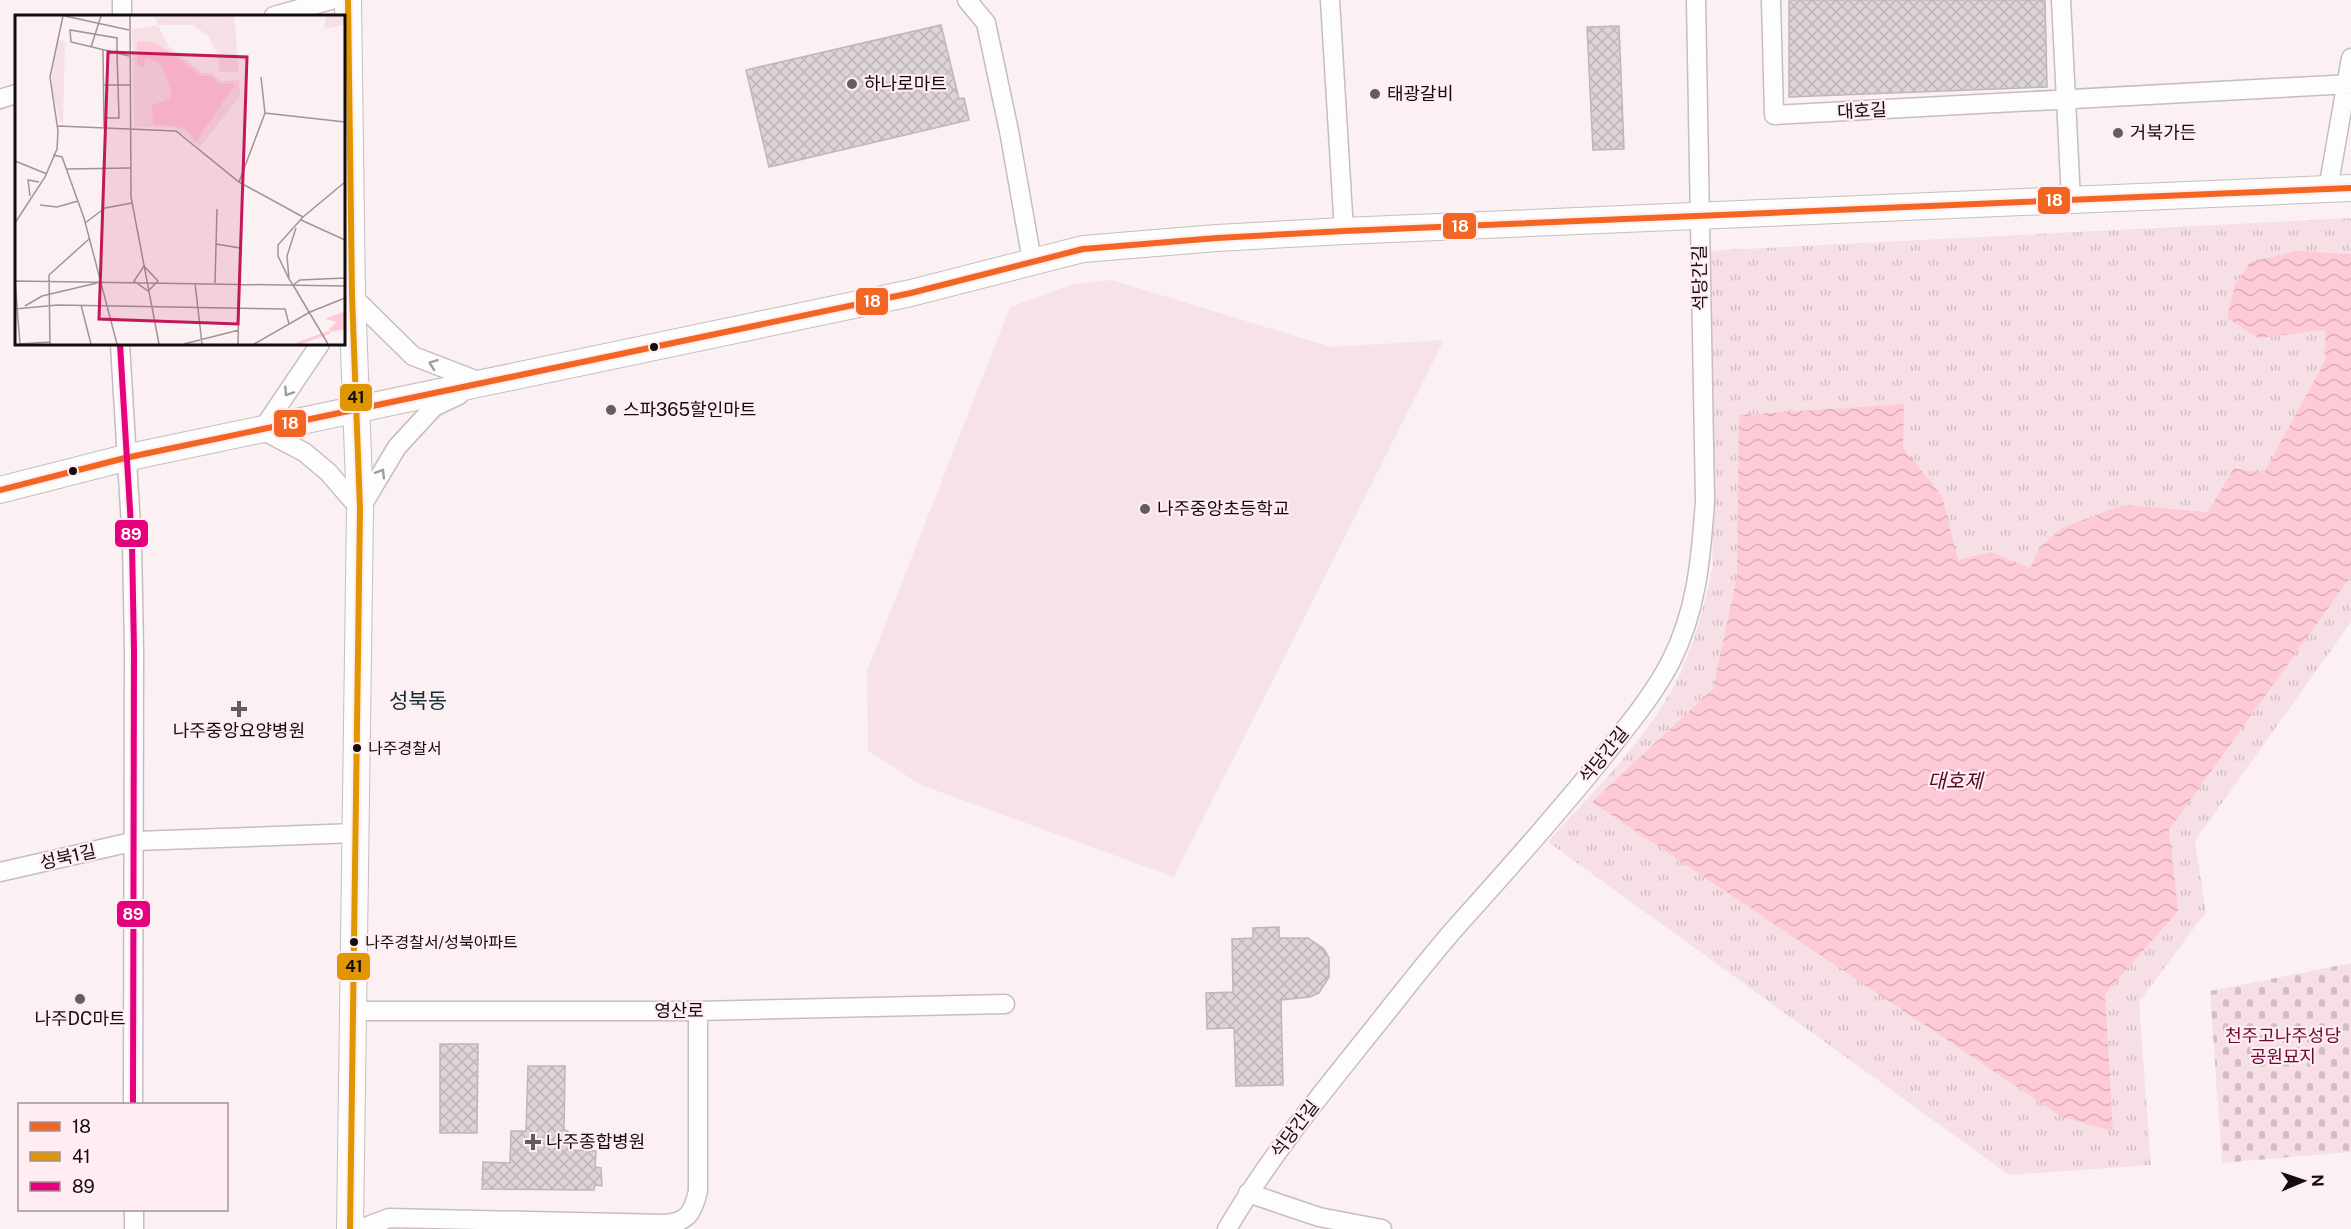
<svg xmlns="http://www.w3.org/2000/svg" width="2351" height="1229" font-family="'Public Sans','Noto Sans KR',sans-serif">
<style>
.built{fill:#f7e3e7}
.grass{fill:url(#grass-tufts)}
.cemetery{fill:url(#cemetery-stones)}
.water{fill:url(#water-waves)}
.building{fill:url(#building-cross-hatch);stroke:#bfb6b8;stroke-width:1.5}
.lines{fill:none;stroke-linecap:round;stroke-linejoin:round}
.street-casing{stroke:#c7bdbf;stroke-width:21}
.secondary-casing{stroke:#c7bdbf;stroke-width:28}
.street{stroke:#fefdfd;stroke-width:18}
.secondary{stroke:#fefdfd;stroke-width:26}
.bus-1-casing{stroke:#ffedf1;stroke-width:10}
.bus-2-casing{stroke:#ffedf1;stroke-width:10}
.bus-3-casing{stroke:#ffedf1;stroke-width:10}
.bus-1{stroke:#f26522;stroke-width:6}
.bus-2{stroke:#e09601;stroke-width:6}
.bus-3{stroke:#e5007d;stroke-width:6}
.oneway{stroke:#a09c9d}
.poi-dot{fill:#655c5e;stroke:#ffedf1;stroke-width:2}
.bus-dot{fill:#140b0d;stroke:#ffedf1;stroke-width:2}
.labels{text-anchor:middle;stroke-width:4.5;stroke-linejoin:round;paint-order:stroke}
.bus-label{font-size:16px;fill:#140b0d;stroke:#ffedf1;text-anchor:start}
.poi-label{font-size:18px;fill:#140b0d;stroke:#ffedf1;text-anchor:start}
.street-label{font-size:18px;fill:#140b0d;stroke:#ffedf1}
.park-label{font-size:18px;fill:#6d0735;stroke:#ffedf1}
.water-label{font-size:20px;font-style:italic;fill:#530828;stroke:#ffedf1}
.quarter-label{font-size:21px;fill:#0e2f36;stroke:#ffedf1}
.inset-river{fill:none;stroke:#fecad7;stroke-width:3}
.inset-road{fill:none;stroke:#9f9597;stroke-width:1.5}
.view{fill:#c2185b;fill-opacity:0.15;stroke:#c2185b;stroke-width:3}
.inset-edge{fill:none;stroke:#140b0d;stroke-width:3}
.line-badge{stroke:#ffedf1;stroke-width:2}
.badge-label{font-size:16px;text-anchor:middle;font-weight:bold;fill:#fff}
.pale-badge-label{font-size:16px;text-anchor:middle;font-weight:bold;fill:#111}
</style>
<defs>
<pattern id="grass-tufts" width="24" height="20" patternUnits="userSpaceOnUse" patternTransform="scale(1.5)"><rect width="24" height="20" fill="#f7e0e5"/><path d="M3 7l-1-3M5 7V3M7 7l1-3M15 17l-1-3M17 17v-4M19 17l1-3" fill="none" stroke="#d3bfc3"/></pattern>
<pattern id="cemetery-stones" width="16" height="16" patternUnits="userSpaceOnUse" patternTransform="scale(1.5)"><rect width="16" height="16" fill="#f7e0e5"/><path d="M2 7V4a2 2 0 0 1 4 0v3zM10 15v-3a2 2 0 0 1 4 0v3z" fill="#d3bfc3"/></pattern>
<pattern id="water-waves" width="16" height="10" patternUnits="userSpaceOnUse" patternTransform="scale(1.5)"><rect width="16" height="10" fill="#fecad7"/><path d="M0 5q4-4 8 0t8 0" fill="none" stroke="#d9acb7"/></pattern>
<pattern id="building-cross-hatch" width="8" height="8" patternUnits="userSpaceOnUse" patternTransform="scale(1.5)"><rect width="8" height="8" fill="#ddd4d6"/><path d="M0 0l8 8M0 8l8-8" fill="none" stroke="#bdb5b6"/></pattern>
</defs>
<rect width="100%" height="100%" fill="#fbf1f3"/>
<path class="built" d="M1112,280L1331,347L1444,340L1174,877L921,785L868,751L867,671L1010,307L1074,284Z"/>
<path class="grass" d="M2351,218V622L2195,841L2206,912L2139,1002L2151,1165L2009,1175L1548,842C1591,793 1643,744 1674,686C1693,649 1705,605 1713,564L1705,251Z"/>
<path class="cemetery" d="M2351,963V1152L2222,1163L2210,991Z"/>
<path class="water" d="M2297,251L2351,254V576L2169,830L2178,911L2105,994L2113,1131L2062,1117L1592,802L1713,689L1737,576L1739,415L1904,404L1903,448L1942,496L1958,560L1991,552L2030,568L2039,548L2062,528L2123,505L2208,512L2234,468L2252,472L2265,471L2326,359L2325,330L2259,338L2227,318L2235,285L2250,262Z"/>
<path class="building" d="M1789,0H2045L2047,87L1789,97Z
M941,25L959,99L964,98L969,120L769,167L746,70Z
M1619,26L1624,149L1593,150L1587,27Z
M1279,927V938H1308L1324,949L1329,958V977L1319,993L1310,997L1281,1000L1283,1085L1236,1086L1234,1028L1207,1029L1206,993L1233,992L1232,939L1253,938V928Z
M440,1044H478L477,1133H440Z
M528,1066H565L564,1130L568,1131V1150L596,1151L595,1167L601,1168L602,1186L595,1185L594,1190L482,1189L483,1162L510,1163L511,1131H526Z"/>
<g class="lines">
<g class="street-casing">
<path id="street" d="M122,0V16
M967,0L986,23L1009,131L1032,261
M1330,0L1344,231
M1771,0L1774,115L2351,84
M2061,0L2071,200
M274,16L331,0
M0,99L16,94
M2328,189L2351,58
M350,300L352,296L413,356L483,383
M120,344L132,543L134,650L133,1104
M320,344L262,430L304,452L328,472L360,509L397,447L434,407L459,395
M0,872L136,841L356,833
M353,1011H698L1005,1004
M1248,1193L1319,1217L1382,1229
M134,1210V1229
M360,1229L389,1218L663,1224C687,1223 693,1213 698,1191V1011
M1227,1229C1269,1157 1322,1093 1374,1028C1404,991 1433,952 1466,916C1511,866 1556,815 1599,762C1624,730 1651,699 1670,663C1697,611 1701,558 1705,501L1696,0"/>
</g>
<g class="secondary-casing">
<path id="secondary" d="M348,0L352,296L360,509L350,1229
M0,490L125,458L911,293L1083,249L1217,238L1344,231L2351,188"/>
</g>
<use href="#street" class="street"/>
<use href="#secondary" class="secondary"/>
<g class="bus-1-casing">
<path id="bus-1" d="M0,490L125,458L911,293L1083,249L1217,238L1344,231L2351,188"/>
</g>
<g class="bus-2-casing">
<path id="bus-2" d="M348,0L352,296L360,509L350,1229"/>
</g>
<g class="bus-3-casing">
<path id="bus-3" d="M120,344L132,543L134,650L133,1104"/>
</g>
<use href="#bus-1" class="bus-1"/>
<use href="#bus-2" class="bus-2"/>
<use href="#bus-3" class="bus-3"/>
</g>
<defs><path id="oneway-chevron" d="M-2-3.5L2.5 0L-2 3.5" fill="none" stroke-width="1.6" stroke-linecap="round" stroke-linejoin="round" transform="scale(1.5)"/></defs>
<g class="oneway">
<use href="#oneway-chevron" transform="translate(433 364) rotate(-160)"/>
<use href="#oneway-chevron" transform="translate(288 392) rotate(124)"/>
<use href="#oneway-chevron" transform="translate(381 473) rotate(-59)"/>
</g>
<g class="poi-dot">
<circle cx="852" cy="84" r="6"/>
<circle cx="1375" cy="94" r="6"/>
<circle cx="2118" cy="133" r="6"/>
<circle cx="611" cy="410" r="6"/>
<circle cx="1145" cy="509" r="6"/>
<path d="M236 700h6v6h6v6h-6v6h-6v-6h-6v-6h6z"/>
<circle cx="80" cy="999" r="6"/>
<path d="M530 1133h6v6h6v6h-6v6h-6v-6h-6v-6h6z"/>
</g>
<g class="bus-dot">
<circle cx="654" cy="347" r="5"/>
<circle cx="73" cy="471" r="5"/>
<circle cx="357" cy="748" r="5"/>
<circle cx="354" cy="942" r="5"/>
</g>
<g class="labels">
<g class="bus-label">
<text x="368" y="754">나주경찰서</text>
<text x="365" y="948">나주경찰서/성북아파트</text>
</g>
<g class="poi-label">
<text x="864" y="90">하나로마트</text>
<text x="1387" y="100">태광갈비</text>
<text x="2130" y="139">거북가든</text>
<text x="623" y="416">스파365할인마트</text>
<text x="1157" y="515">나주중앙초등학교</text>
<text x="239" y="737" text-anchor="middle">나주중앙요양병원</text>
<text x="80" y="1025" text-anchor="middle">나주DC마트</text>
<text x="546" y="1148">나주종합병원</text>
</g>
<g class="street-label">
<text transform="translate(1862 111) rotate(-3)" y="6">대호길</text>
<text transform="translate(1700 278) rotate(-91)" y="6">석당간길</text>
<text transform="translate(1604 755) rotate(-51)" y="6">석당간길</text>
<text transform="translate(68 857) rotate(-13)" y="6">성북1길</text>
<text x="679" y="1017">영산로</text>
<text transform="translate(1295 1129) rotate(-53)" y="6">석당간길</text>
</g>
<g class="park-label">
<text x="2283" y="1042">천주고나주성당<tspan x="2283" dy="21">공원묘지</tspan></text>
</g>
<g class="water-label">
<text x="1955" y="788">대호제</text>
</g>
<g class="quarter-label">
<text x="418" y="708">성북동</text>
</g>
</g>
<g transform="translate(15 15)">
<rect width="330" height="330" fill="#fbf1f3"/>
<path d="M143,10L154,32L188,58H196L206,66L224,65L225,81L185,132L159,113L119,112L117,14ZM42,24L50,27L48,110L45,108L36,71Z" fill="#f7e0e5"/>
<path d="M186,1L188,9L206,6L207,22L202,38L193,21L178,10H143L139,2ZM311,1H330V10L309,14Z" fill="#f7e0e5"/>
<path d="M186,1H219L224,57H205L202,38L207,22L206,6L188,9Z" fill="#f7e0e5"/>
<path d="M122,27H136L151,34L186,61H196L205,69H220L181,127L169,113L138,109L137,90L155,84L156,76L146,49L131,42L128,53L122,50ZM330,296V314L316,317L314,314L322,307L310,304Z" fill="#fecad7"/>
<path class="inset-river" d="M282,329L315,317"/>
<path class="inset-road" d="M50,1L114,15M115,1L116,182L144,329M76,32L86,1M88,35L89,112M246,62L250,98L330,107M89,70H115M89,103H104L102,38V23L55,15L56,27L102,38L114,41M43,111L161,116L224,167L288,202M38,140L47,142L69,203L102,329M0,146L32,159M51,154L115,153M224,167L250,98M15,181L13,165L24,167M25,190L42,192L63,186M286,205L330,225M0,208L30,162L42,134L43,116L35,62L48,1M70,208L90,193L117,188M281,213L272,241L274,264L278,270L285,265L330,263M201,229L225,233L223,329M129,251L143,266L133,276L119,266ZM274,264L263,241V230L288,202L330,167M0,266L5,329M0,266L330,271M180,268L187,329M200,268L202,194M278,270L313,329M66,290L76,329M10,291L27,281L82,268M0,294L43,290L270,294L274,309M4,329L35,327M35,329L34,260L74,224M169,329L224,315M239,329L295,297L330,283"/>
<path class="view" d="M93,37L232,42L223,309L84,304Z"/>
<rect width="330" height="330" class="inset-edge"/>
</g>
<g class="line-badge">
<rect x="2037" y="186" width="34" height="29" rx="6" fill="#f26522"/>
<rect x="1442" y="212" width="35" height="28" rx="6" fill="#f26522"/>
<rect x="855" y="287" width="34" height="29" rx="6" fill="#f26522"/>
<rect x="339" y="383" width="34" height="29" rx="6" fill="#e09601"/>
<rect x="273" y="409" width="34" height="29" rx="6" fill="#f26522"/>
<rect x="114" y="519" width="35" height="29" rx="6" fill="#e5007d"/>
<rect x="116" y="900" width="35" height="28" rx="6" fill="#e5007d"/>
<rect x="336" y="952" width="35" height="29" rx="6" fill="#e09601"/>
</g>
<g class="badge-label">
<text x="2054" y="206">18</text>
<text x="1460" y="232">18</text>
<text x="872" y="307">18</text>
<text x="290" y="429">18</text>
<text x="131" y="540">89</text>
<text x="133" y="920">89</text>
</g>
<g class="pale-badge-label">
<text x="356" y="403">41</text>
<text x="354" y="972">41</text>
</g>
<rect x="18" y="1103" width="210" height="108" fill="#ffedf1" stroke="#a19396" stroke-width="1.5"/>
<rect x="30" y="1122" width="30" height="9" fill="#f26522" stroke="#a19396" stroke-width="1.5"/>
<text x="72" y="1133" font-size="18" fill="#140b0d">18</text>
<rect x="30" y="1152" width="30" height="9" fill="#e09601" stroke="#a19396" stroke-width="1.5"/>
<text x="72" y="1163" font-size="18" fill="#140b0d">41</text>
<rect x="30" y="1182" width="30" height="9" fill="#e5007d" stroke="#a19396" stroke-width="1.5"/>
<text x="72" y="1193" font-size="18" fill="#140b0d">89</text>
<g transform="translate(2303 1181) rotate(88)" stroke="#ffedf1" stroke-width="4.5" paint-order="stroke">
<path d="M0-4.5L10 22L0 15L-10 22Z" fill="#140b0d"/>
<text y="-9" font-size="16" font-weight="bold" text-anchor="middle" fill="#140b0d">N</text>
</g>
</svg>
